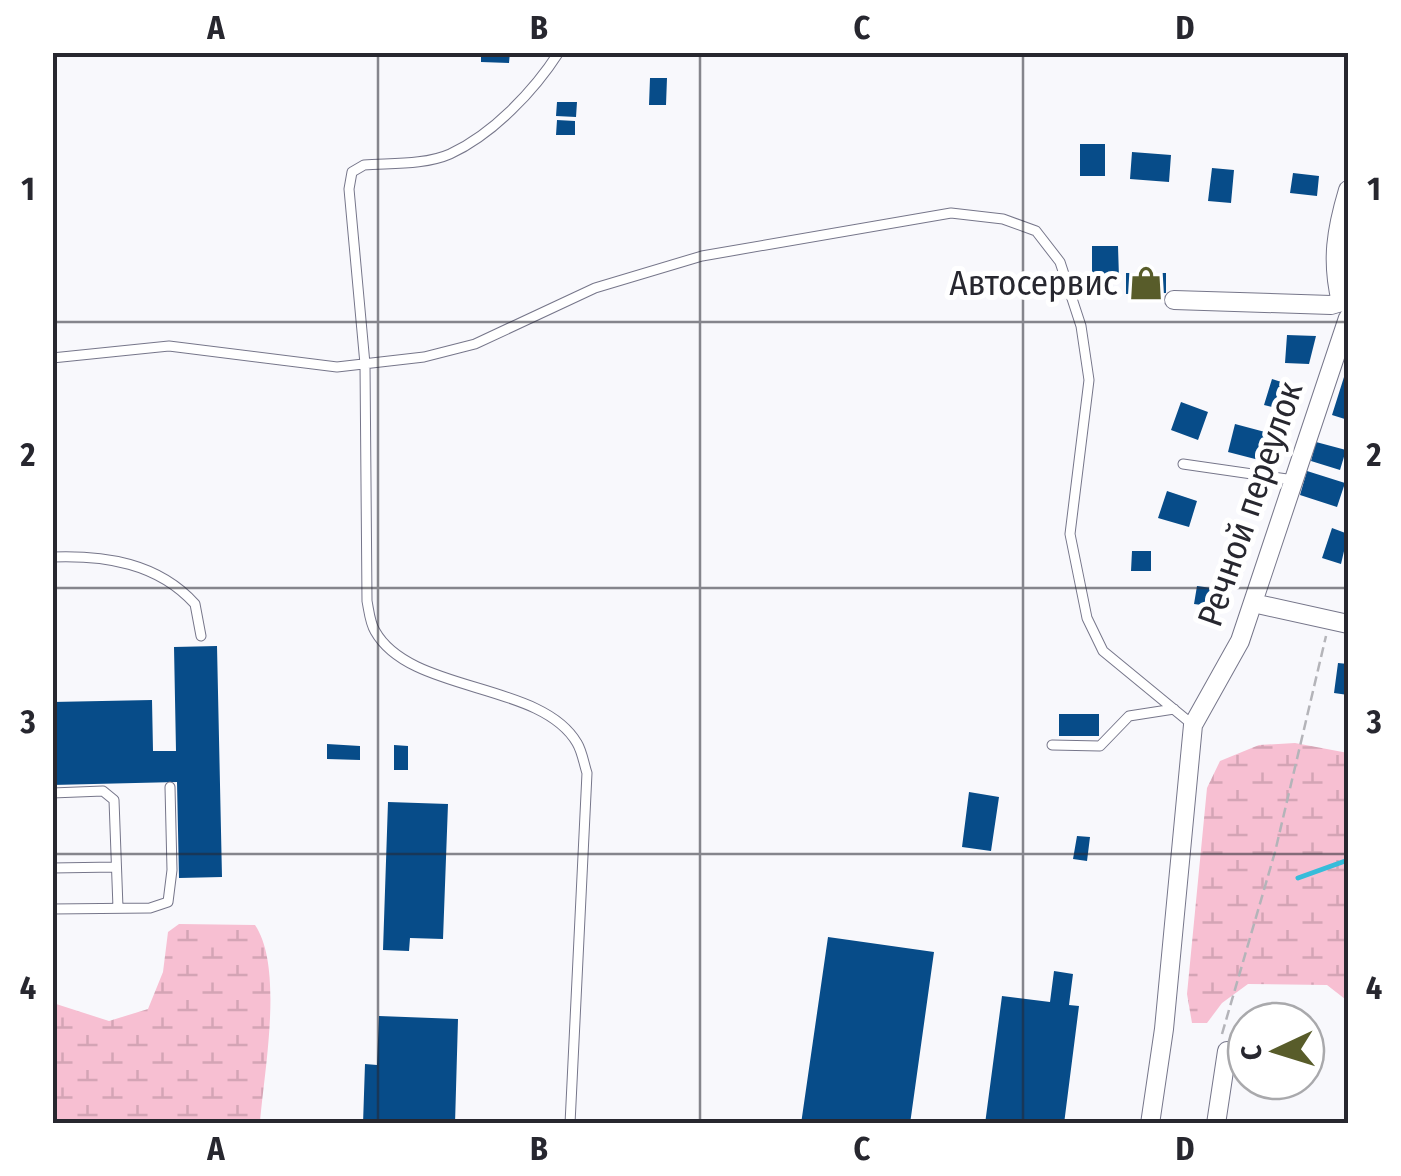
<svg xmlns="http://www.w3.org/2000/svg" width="1401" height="1176" font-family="'Fira Sans Condensed',sans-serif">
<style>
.wetland{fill:url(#wetland-marsh)}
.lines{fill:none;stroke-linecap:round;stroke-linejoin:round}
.stream{stroke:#36bcda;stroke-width:5}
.building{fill:#074c89}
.service-casing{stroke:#76768a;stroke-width:11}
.minor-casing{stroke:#76768a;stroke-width:20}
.path{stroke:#b4b4b9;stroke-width:2.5;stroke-dasharray:10 5;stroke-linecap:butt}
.service{stroke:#fff;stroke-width:9}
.minor{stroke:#fff;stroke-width:18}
.grid{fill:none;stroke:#27272f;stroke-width:2.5;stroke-opacity:0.55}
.labels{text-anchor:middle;stroke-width:10;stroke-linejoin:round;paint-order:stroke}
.poi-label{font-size:35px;fill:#27272f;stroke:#fff;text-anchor:end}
.street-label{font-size:35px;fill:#27272f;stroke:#fff}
.neatline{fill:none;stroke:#27272f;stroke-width:4}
.grid-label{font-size:32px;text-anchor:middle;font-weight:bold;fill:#27272f}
</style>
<defs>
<pattern id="wetland-marsh" width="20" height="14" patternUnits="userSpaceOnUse" patternTransform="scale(2.5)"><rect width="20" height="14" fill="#f7bfd2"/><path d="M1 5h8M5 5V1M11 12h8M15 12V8" fill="none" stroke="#d4a4b5"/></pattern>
</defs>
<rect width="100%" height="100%" fill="#f8f8fc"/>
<path class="wetland" d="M1295,743L1348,753V1027L1345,999L1327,985L1248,984L1222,1003L1207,1023H1192L1187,994L1207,788L1220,761L1259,745Z
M179,924L255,925C284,968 264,1071 260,1123H53V1003L109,1021L148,1009L163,972L168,932Z"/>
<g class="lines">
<path class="stream" d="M1298,878L1348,860"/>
</g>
<path class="building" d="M481,52H510L509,63L481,62Z
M650,78H667L666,105H649Z
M557,102H577L576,117L556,116Z
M557,120L575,121V135H556Z
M1080,144H1105V176H1080Z
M1132,152L1171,155L1169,182L1130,179Z
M1212,168L1234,170L1231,203L1208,201Z
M1293,173L1319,176L1317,196L1290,193Z
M1092,246H1118L1119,278H1092Z
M1126,273H1166V293L1126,294Z
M1287,335L1316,336L1309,364L1285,363Z
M1344,377L1348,379V420L1332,415Z
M1272,379L1300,388L1292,412L1264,405Z
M1181,402L1208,412L1198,440L1171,430Z
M1235,424L1265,432L1259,460L1228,452Z
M1316,442L1346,450L1340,470L1311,461Z
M1307,471L1345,483L1337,507L1300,495Z
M1167,491L1197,501L1189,527L1158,518Z
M1332,528L1348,534L1341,564L1322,558Z
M1132,551H1151V571H1131Z
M1197,586L1226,590L1224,608L1194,604Z
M217,646L222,877L179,878L177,782L52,785V702L152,700L153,751H176L174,647Z
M1338,663L1348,664V695L1334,693Z
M1059,714H1099V736H1059Z
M327,744L360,746V760L327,759Z
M394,745L408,746V770H394Z
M969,792L999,797L991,851L962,847Z
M388,802L448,804L443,939L410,938L409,951L383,950Z
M1077,836L1090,837L1087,861L1073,859Z
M828,937L934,952L910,1124H801Z
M1054,971L1073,974L1069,1005L1079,1006L1064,1124H985L1002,996L1050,1002Z
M379,1016L458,1019L455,1124H363L365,1064L377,1065Z
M1256,1081H1281V1094H1256Z"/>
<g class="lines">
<g class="service-casing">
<path id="service" d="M559,52C534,91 493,134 450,154C425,165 391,163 364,165L352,172L349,189L365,364L367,601C369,611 370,623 375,631C410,694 541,681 577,743C582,751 584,764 587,773L570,1124
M52,358L169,346L337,367L424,357L475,344L595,288L702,256L951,213L1003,219L1036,231L1060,262L1081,326L1089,380L1070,534L1087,618L1103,651L1193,725
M1183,464L1294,480
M52,557C105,555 158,563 195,604L201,636
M1052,745L1100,746L1129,716L1174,709
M52,793L103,791L114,800L118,908
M52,868L116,867
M52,909L150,908L168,902L172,870L170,787"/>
</g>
<g class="minor-casing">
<path id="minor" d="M1174,300L1331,305L1348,300
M1341,302C1331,261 1336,230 1348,190
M1253,603L1348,624
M1150,1124L1164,1029L1193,725L1240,641L1348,318
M1216,1124L1227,1051"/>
</g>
<path class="path" d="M1222,1034L1275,852L1326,636"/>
<use href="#service" class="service"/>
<use href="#minor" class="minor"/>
</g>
<path class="grid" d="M378,52V1124M700,52V1124M1023,52V1124M52,322H1348M52,588H1348M52,854H1348"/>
<defs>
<g id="shop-bare" transform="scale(2.7)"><path d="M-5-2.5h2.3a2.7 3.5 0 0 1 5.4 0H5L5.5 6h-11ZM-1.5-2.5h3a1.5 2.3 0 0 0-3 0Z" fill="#585c2a" stroke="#fff" stroke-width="2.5" paint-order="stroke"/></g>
</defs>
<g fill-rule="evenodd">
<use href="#shop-bare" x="1146" y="283"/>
</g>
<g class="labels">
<g class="poi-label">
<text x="1118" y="295">Автосервис</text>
</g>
<g class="street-label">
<text transform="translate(1250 504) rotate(-71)" y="12">Речной переулок</text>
</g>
</g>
<rect width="1401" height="1176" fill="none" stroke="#ffffff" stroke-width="110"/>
<g transform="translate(1276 1051) rotate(266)"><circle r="48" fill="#ffffff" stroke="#a9a9ac" stroke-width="2.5"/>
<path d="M0-8L18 38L0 25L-18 38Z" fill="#585c2a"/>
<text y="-15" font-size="28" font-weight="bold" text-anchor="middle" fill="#27272f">С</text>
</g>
<rect x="55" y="55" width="1291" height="1066" class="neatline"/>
<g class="grid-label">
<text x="216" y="39">A</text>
<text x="539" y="39">B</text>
<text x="862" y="39">C</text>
<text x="1185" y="39">D</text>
<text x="28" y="200">1</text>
<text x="1374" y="200">1</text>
<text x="28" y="466">2</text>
<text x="1374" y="466">2</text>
<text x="28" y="733">3</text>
<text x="1374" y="733">3</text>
<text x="28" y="999">4</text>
<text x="1374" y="999">4</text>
<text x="216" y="1160">A</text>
<text x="539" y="1160">B</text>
<text x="862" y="1160">C</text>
<text x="1185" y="1160">D</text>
</g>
</svg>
